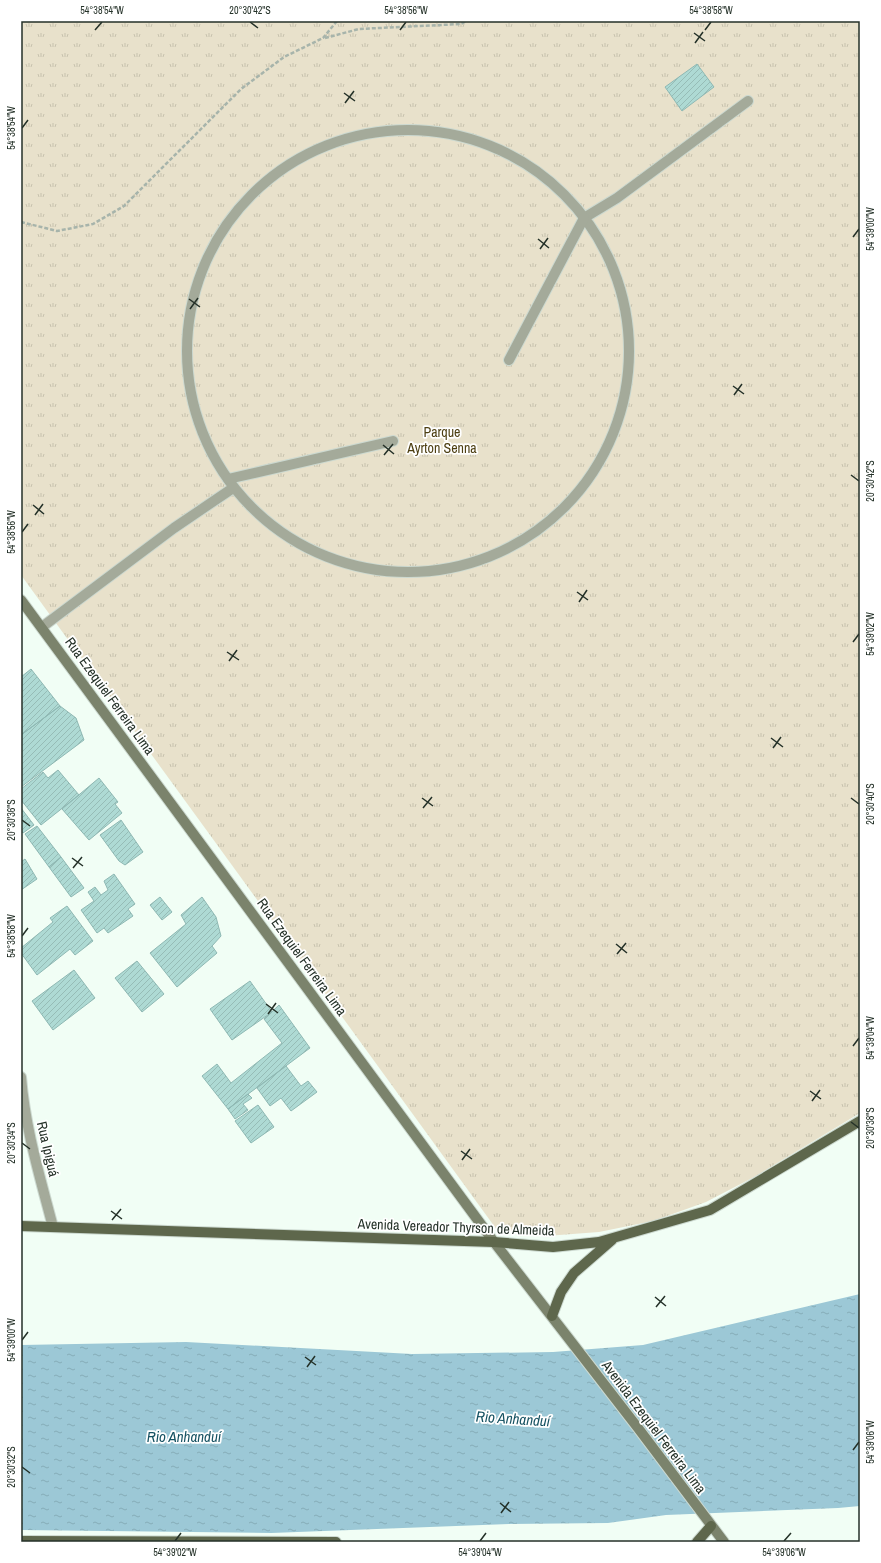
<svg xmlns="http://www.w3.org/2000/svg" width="881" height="1563" font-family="'Archivo Narrow',sans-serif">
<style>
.park{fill:url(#park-tufts)}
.water{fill:url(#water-ripples)}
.building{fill:url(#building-hatch);stroke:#8eb8b3}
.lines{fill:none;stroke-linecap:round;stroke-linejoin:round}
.service-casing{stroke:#ccd9d0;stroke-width:12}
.pedestrian-casing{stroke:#ccd9d0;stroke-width:12}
.minor-casing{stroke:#ccd9d0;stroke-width:12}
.secondary-casing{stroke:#ccd9d0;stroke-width:12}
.primary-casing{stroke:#ccd9d0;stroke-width:12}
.path{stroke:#a7b4ab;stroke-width:2.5;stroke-dasharray:4 2;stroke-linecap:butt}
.service{stroke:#a4aa9a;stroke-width:10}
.pedestrian{stroke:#a4aa9a;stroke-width:10}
.minor{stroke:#a4aa9a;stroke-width:10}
.secondary{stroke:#7b836c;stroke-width:10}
.primary{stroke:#5e674c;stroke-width:10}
.ticks{fill:none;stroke:#243128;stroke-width:1.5}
.labels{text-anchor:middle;stroke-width:3.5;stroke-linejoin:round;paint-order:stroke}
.park-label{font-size:14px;fill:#4d3f12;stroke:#fff}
.street-label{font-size:14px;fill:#243128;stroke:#fff}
.water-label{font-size:15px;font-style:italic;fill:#165262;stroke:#fff}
.neatline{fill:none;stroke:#243128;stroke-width:1.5}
.ticks-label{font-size:10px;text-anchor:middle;fill:#243128}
</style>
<defs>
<pattern id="park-tufts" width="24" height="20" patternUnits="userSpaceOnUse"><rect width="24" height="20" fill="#e8e1cb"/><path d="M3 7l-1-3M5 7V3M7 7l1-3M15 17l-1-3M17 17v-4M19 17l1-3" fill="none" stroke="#c7c2ae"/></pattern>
<pattern id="water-ripples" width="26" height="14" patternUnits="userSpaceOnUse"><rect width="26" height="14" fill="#9cc8d6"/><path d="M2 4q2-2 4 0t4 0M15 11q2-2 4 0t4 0" fill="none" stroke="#86acb8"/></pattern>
<pattern id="building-hatch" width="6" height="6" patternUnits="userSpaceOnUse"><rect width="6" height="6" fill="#aedad4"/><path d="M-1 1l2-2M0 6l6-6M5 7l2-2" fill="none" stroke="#96bcb6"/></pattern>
</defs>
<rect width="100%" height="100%" fill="#f1fef5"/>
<path class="park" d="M21,21H860V1113L756,1176L706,1202L653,1221L599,1232L546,1236L497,1230L21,575Z"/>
<path class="water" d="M860,1294V1506L838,1508L666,1515L608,1523L509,1524L271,1533L21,1530V1345L186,1342L412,1354L553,1352L643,1345Z"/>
<path class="building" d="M697,64L714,87L682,111L665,87Z
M31,669L60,706L21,735V677Z
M60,706L76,718L84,740L21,787V735Z
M58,770L79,795L41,825L21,800V789L43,772L48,778Z
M99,778L118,802L115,804L122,813L89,840L62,809Z
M21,808L34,825L23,833L21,830Z
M121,820L143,852L125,865L119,861L100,835Z
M37,826L61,857L49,867L25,834Z
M61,857L84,888L71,897L49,867Z
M25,859L37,879L21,890V862Z
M114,874L135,904L128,909L133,916L108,933L104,928L97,933L81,910L94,901L88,892L95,887L101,895L108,890L104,881Z
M160,897L172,912L162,920L150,905Z
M202,897L216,917L221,936L212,946L217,953L177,987L150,953L186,924L181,915Z
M67,906L93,941L75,955L70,949L37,975L21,953V948L53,922L50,918Z
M137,961L164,994L142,1012L115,978Z
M74,970L95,998L53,1030L32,1001Z
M250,981L272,1012L232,1040L210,1009Z
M279,1005L310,1048L228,1109L202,1076L217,1064L231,1083L282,1043L264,1019Z
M286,1066L301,1086L308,1081L317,1092L291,1111L281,1098L270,1106L257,1088Z
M248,1094L252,1098L243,1104L248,1110L235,1119L228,1109Z
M258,1105L274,1127L251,1143L235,1121Z"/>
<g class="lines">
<g class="service-casing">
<path id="service" d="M187 351a221 221 0 1 1 442 0a221 221 0 1 1-442 0Z
M584,218L617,198L748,101
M42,627L174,528L233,488"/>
</g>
<g class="pedestrian-casing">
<path id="pedestrian" d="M509,360L584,218
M228,479L393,441"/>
</g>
<g class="minor-casing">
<path id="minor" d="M21,1077C25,1128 40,1177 53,1227"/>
</g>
<g class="secondary-casing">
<path id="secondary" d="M21,600L494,1242L638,1428L724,1542"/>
</g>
<g class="primary-casing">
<path id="primary" d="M21,1226L494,1242L553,1247L599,1242L710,1210L860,1121
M552,1316L561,1292L574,1273L612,1240
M21,1541L336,1542
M697,1542L711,1526"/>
</g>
<path class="path" d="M325,38L359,29L461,24L466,21
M21,222L57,231L93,224L124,206L241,89L284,57L323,38L337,21"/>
<use href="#service" class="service"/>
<use href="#pedestrian" class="pedestrian"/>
<use href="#minor" class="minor"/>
<use href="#secondary" class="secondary"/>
<use href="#primary" class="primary"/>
</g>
<path class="ticks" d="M250,22L258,28M95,30L102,22M400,30L406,22M705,30L711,22M694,33L705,41M695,43L703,32M344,93L355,101M345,103L354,91M22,128L28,120M853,237L859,229M538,239L549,248M540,249L548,238M189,299L200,307M190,309L198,298M733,386L744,394M734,395L742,384M383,445L394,454M384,455L393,444M851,475L859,481M33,505L44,514M35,515L43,504M22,532L28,524M577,592L588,600M579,602L587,590M853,642L859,634M227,652L239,660M229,661L237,650M771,738L783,747M773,748L781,737M422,798L433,806M851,798L859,804M423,808L432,797M22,820L30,826M72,858L83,866M73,868L82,857M22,936L28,928M616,944L627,953M617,954L626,943M266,1004L278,1013M268,1014L276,1003M853,1046L859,1038M810,1091L821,1099M812,1101L820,1090M851,1122L859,1128M22,1143L30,1149M461,1151L472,1159M462,1160L470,1149M111,1211L122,1219M112,1220L121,1209M655,1297L666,1306M656,1307L665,1296M22,1340L28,1332M305,1357L316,1365M307,1367L315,1356M853,1450L859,1442M22,1467L30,1473M500,1503L511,1512M501,1513L509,1502M175,1541L181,1533M480,1541L486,1533M784,1541L791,1533"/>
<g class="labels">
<g class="park-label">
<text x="442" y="437">Parque<tspan x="442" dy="16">Ayrton Senna</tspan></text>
</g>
<g class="street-label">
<text transform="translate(110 696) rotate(54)" y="5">Rua Ezequiel Ferreira Lima</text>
<text transform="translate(302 957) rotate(54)" y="5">Rua Ezequiel Ferreira Lima</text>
<text transform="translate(48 1149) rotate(77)" y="5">Rua Ipiguá</text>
<text transform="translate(456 1227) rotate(2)" y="5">Avenida Vereador Thyrson de Almeida</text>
<text transform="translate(654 1427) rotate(53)" y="5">Avenida Ezequiel Ferreira Lima</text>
</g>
<g class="water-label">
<text transform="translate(513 1419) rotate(4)" y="5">Rio Anhanduí</text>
<text x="184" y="1442">Rio Anhanduí</text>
</g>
</g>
<rect width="881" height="1563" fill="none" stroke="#ffffff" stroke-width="44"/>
<rect x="22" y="22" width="837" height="1519" class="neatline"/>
<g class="ticks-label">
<text x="102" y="14">54°38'54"W</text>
<text x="250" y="14">20°30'42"S</text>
<text x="406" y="14">54°38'56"W</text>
<text x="711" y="14">54°38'58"W</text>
<text transform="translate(11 128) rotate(-90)" y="4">54°38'54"W</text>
<text transform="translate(870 229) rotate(-90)" y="4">54°39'00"W</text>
<text transform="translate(870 481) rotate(-90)" y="4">20°30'42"S</text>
<text transform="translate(11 532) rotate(-90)" y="4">54°38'56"W</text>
<text transform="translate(870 634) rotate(-90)" y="4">54°39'02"W</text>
<text transform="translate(870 804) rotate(-90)" y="4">20°30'40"S</text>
<text transform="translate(11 820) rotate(-90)" y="4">20°30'36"S</text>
<text transform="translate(11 936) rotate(-90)" y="4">54°38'58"W</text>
<text transform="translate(870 1038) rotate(-90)" y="4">54°39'04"W</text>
<text transform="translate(870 1128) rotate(-90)" y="4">20°30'38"S</text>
<text transform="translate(11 1143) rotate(-90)" y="4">20°30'34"S</text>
<text transform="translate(11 1340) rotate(-90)" y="4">54°39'00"W</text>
<text transform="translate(870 1442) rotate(-90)" y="4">54°39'06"W</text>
<text transform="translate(11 1467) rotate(-90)" y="4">20°30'32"S</text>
<text x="175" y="1556">54°39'02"W</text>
<text x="480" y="1556">54°39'04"W</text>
<text x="784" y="1556">54°39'06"W</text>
</g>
</svg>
